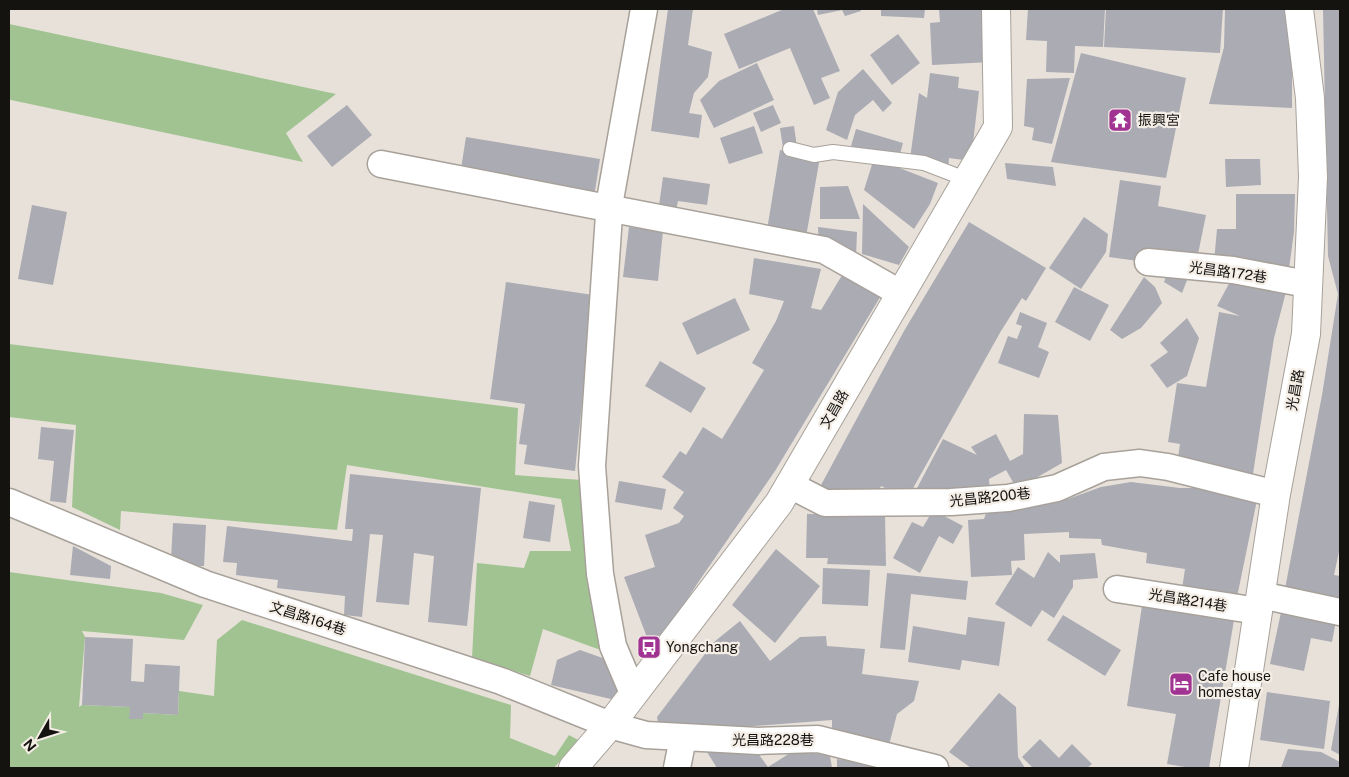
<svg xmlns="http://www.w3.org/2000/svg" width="1349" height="777" font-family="'Public Sans','Noto Sans TC',sans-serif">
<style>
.green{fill:#a1c391}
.building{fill:#ababb4}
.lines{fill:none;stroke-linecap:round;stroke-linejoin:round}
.lane-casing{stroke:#a7a19a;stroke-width:16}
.street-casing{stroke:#a7a19a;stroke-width:29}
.secondary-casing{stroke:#a7a19a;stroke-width:30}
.lane{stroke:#fff;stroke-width:14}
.street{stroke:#fff;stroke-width:26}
.secondary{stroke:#fff;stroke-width:28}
.labels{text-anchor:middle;stroke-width:4.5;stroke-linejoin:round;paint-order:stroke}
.poi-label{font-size:14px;fill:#151310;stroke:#f4eee6;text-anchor:start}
.street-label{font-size:14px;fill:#151310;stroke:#f4eee6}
</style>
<rect width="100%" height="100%" fill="#e7e1d9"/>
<path class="green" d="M9,24L336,94L286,133L303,162L11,100L9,99Z
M9,344L518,408L515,475L581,480L606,652L543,629L530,676L472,658L477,563L524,568L530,551H571L561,499L347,465L337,530L121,511L120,530L72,507L76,425L9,417Z
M9,572L161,593L203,605L184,640L82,631L85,637L79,707L82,705L130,707V719H142L143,713L178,715L179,691L214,696L217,640L242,620L511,705L510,738L555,756L569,735L578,740L554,768H9Z"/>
<path class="building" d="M668,9H693L688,45L712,52L708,77L694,93L689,113L702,115L699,138L651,131Z
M784,9H813L840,71L821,78L830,98L814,105L790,48L739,69L724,34Z
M817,9H860L861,11L845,16L842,10L818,15Z
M881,9H925L924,18L881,16Z
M939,9H988L991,62L932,65L930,23L940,22Z
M1028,9H1105L1103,47L1075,46L1074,73L1046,72L1047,41L1026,40Z
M1106,9H1223L1220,53L1104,47Z
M1225,9H1287L1292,45V108L1209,104L1224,47Z
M1323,9H1340V547L1334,575L1340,576V604L1284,594L1322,395L1338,294L1328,256Z
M898,34L920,63L892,85L870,55Z
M1081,53L1186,78L1166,178L1051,162Z
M757,63L774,100L714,128L700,100L719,81Z
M863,69L892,103L883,112L873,100L855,115L847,140L826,130L838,92Z
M930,73L959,77L958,88L979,91L971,161L949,158L948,172L909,166L919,93L927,98Z
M1070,78L1052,144L1032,140L1034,128L1024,126L1027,79Z
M347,105L372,135L332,167L307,136Z
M773,105L781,123L761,132L753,113Z
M754,126L763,153L729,164L720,138Z
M794,126L797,147L783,148L780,128Z
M856,129L903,143L898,161L851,146Z
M466,137L600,159L594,197L460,175Z
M780,150L820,157L806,237L767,230Z
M874,158L938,183L930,204L914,229L864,190Z
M1225,159H1260L1261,185L1226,187Z
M1005,163L1053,167L1056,186L1007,179Z
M663,177L710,184L707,205L678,201L675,215L658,213Z
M1120,180L1161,186L1158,206L1206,215L1197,259L1147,249L1145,262L1109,257Z
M848,186L860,219H820V187Z
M1236,194H1295L1294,232L1289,269L1214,262L1217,229H1236Z
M863,204L909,247L899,265L862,254Z
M32,205L67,212L53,285L18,279Z
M1084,217L1108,234L1106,252L1081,289L1049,268Z
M969,222L1046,268L1026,301L1022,298L1001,331L907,499L881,486L875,499H842L820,487L904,331Z
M629,227L663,231L658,281L623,277Z
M818,227L857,232L856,258L819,250Z
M754,258L821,269L811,308L821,310L844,272L882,294L775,471L699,581L674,620L671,631L648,640L624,577L655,567L645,535L679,523L684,516L673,508L684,492L662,477L680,451L686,455L703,427L722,439L764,370L752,363L776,321L784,301L749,294Z
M1169,268L1191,270L1182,293L1164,282Z
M1144,277L1155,287L1162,303L1141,328L1122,339L1110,330Z
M1232,278L1287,288L1274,338L1252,480L1177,464L1180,444L1168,442L1177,383L1206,387L1219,312L1240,316L1217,306Z
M506,282L593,295L575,471L524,464L527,445L519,444L525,404L490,399Z
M1074,287L1109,305L1090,341L1055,322Z
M735,298L750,330L697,355L682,323Z
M1020,312L1047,323L1038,347L1049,352L1039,378L998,363L1008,336L1017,339L1022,326L1016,324Z
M1187,318L1199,338L1187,376L1167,388L1150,365L1168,352L1160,343Z
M660,361L706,388L691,413L645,386Z
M1024,414L1058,415L1062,463L1017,489L1006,470L989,479L990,492L916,490L943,439L977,455L971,447L996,434L1010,461L1023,454Z
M41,427L74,430L66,503L50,501L54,461L38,459Z
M350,474L481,488L467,626L428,622L434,556L414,553L409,605L376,602L383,535L370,534L362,617L344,615L345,596L277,588L278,580L236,575L237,563L223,562L227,526L352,541L353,529H345Z
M619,481L666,489L662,510L615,502Z
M1131,482L1180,488H1203L1257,500L1236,602L1182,589L1185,569L1146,563L1147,553L1102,545L1101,539L1069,538V532L1024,534L1025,560L1011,561L1012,575L971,577L968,520L984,519L989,505L1021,503L1040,506L1068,499L1101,487Z
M529,501L555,505L550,542L523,538Z
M933,510L963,526L953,544L939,536L920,573L893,558L912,522L923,527Z
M807,514L885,515L886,566L827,564L828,558H806Z
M173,523L206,525L204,566H186V560L171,559Z
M73,546L111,566L110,579L70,575Z
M776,549L820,586L775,643L732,605Z
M1048,552L1060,563V555L1095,553L1098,578L1073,580V587L1054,618L1042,610L1031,627L995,604L1018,567L1034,578Z
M823,568L870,570L868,606L822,604Z
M887,573L968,581L966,600L911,594L905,650L880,648Z
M1283,603L1337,615L1332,642L1311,638L1304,671L1270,664Z
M1142,606L1234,620L1209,768H1191L1167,764L1176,714L1127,706Z
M1063,615L1121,650L1105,676L1047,640Z
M968,617L1005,622L999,666L962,660L960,670L908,662L913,626L966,635Z
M740,621L770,661L800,637L826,636L827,646L865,649L862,674L919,681L914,701L897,714L889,745L832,731V720L728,728H659L657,717L714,642Z
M85,637L133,639L131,681L144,682L145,664L180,666L178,715L143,713V719H129L130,707L82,705Z
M580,650L611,661L623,686L615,700L551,685L557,660Z
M1267,692L1330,701L1324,749L1260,740Z
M999,693L1016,707L1018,757L1025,768H971L949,752Z
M1339,705H1340V755L1331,750Z
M1040,739L1059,758L1072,744L1092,764L1087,768H1033L1022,757Z
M1288,749L1321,752L1340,762V768H1281Z
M795,750L830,756L832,768H717L707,752H757L768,767Z
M837,759L890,767V768H837Z"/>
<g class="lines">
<g class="lane-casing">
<path id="lane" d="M790,149L814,155L833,152L924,163L968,180"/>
</g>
<g class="street-casing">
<path id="street" d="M381,164L824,250L900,293
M1148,262L1233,270L1307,284
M790,485L825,503L951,502L1008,498L1057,488L1104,467L1140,463L1168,467L1276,494
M9,502L205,584L501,681L610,725L646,735L758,741L818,739L935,768
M1117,589L1258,611
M1261,595L1340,612
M633,693L613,646L600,574L592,466L610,200L644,9
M677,768L683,738"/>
</g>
<g class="secondary-casing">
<path id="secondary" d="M573,768L610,725L779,503L998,127L996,9
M1234,768L1276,494L1306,334L1313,177L1310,98L1299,9"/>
</g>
<use href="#lane" class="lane"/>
<use href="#street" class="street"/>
<use href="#secondary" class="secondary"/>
</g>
<defs>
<g id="temple-square" transform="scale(1.25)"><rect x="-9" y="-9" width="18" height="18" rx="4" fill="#a13493" stroke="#f4eee6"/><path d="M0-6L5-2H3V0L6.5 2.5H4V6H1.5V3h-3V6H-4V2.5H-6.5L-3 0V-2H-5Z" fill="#fff"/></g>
<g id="bus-square" transform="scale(1.25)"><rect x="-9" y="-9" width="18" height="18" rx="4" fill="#a13493" stroke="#f4eee6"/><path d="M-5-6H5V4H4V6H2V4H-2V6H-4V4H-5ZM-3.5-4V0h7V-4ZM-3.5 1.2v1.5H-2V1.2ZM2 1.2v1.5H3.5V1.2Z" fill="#fff"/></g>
<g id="hotel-square" transform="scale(1.25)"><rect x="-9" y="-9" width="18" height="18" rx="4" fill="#a13493" stroke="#f4eee6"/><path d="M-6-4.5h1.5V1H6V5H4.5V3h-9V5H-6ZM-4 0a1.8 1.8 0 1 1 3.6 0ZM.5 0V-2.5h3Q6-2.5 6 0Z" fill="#fff"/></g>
</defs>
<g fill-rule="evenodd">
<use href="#temple-square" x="1120" y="120"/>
<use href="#bus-square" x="649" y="647"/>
<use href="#hotel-square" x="1181" y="684"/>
</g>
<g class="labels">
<g class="poi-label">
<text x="1138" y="125">振興宮</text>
<text x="666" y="652">Yongchang</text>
<text x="1198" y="681">Cafe house<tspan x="1198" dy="16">homestay</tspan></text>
</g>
<g class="street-label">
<text transform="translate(1228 272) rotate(8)" y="5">光昌路172巷</text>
<text transform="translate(1295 390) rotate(-80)" y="5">光昌路</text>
<text transform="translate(834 409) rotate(-60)" y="5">文昌路</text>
<text transform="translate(990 497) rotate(-6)" y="5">光昌路200巷</text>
<text transform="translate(1188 600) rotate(9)" y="5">光昌路214巷</text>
<text transform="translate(308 618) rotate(18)" y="5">文昌路164巷</text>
<text x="773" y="745">光昌路228巷</text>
</g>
</g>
<rect width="1349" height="777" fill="none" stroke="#151310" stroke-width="20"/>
<g transform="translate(40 737) rotate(231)" stroke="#f4eee6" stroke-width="4" paint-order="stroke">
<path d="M0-4L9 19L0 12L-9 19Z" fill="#151310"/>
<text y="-8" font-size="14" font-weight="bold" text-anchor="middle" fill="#151310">N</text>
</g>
</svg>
